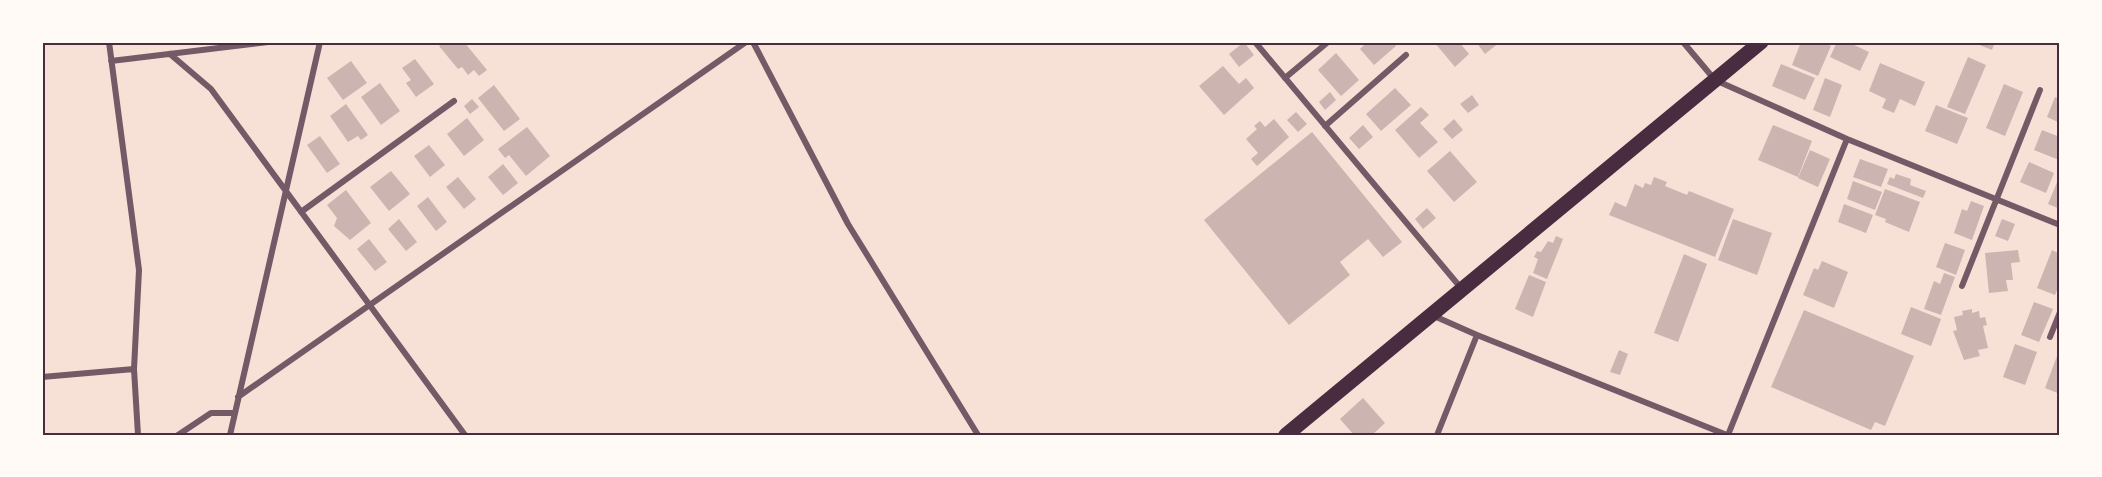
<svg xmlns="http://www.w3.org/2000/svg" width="2102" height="477" font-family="'Nunito Sans',sans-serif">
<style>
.building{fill:#ccb4b1}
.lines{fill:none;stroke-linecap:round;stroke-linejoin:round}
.minor{stroke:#755966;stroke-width:6}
.primary{stroke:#4a2c40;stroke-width:15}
.neatline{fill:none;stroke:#4a2c40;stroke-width:2}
</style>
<rect width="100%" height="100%" fill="#f7e1d7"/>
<path class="building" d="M444,42H464L487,70L479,76L474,70L468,75L462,67L458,69L439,46Z
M1244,42L1254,55L1239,67L1229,54Z
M1363,42H1393L1396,46L1374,65L1360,49L1365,44Z
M1434,42H1459L1469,54L1455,67Z
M1476,42H1500L1485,54Z
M1801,42H1822L1831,46L1818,76L1792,65Z
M1837,42H1848L1869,52L1860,71L1830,57Z
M1972,42H1995L1992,50Z
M1336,53L1359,80L1341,96L1318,70Z
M1968,57L1986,65L1965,114L1947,107Z
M415,59L434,84L416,97L406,83L411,80L402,68Z
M351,61L367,83L343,100L327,78Z
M1880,63L1925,82L1915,106L1900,99L1894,113L1882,108L1886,99L1869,91Z
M1781,64L1815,78L1805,100L1772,86Z
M1223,66L1239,84L1246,78L1254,88L1224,115L1199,86Z
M1825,78L1842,85L1830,117L1813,110Z
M380,83L400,111L381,125L361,97Z
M2004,84L2023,92L2005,136L1986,128Z
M494,85L520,119L504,131L478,98Z
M1395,88L1411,105L1381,131L1366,114Z
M1330,92L1336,100L1325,110L1319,102Z
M1472,95L1479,105L1468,113L1460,104Z
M2055,97L2060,99V123L2047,117Z
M472,99L479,107L470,114L464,106Z
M346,104L368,135L361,140L358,136L348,142L330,116Z
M1936,105L1968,118L1957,144L1925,131Z
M1421,107L1429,115L1420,123L1438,142L1419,158L1395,130Z
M1296,112L1307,124L1298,132L1287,120Z
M467,118L484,140L464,156L447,134Z
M1274,119L1289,137L1257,166L1251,159L1258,153L1246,139L1257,129L1254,126L1260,121L1265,127Z
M1454,119L1463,130L1452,139L1443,129Z
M1363,125L1373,137L1359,149L1349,138Z
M1773,125L1812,141L1798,177L1758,160Z
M527,127L550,156L526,176L509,155L505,158L498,149Z
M2042,130L2060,137L2059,160L2034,150Z
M1312,132L1402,242L1383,257L1368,239L1340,262L1350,275L1289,325L1204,220Z
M320,136L340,164L327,173L307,145Z
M429,145L445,165L430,177L414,156Z
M1810,150L1830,159L1818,187L1798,178Z
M1450,151L1477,182L1454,202L1427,171Z
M1860,159L1888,169L1881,187L1853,177Z
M2029,162L2054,173L2046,193L2020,182Z
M503,164L518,183L503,195L488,177Z
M391,171L410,194L389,211L370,187Z
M1896,174L1911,179L1910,185L1926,191L1923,198L1887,184L1890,177L1894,179Z
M2060,175V209L2048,204Z
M458,177L476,199L464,209L446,187Z
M1654,177L1667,182L1665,186L1687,195L1689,191L1734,209L1715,257L1609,215L1615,202L1626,207L1635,184L1643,188L1645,183L1651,185Z
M1853,181L1882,192L1875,210L1847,199Z
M1885,189L1920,202L1909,232L1885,222L1886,219L1875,215Z
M346,190L371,223L350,240L334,226L337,218L327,205Z
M428,197L447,222L436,231L417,206Z
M1971,201L1984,206L1972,240L1954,233L1962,209L1967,211Z
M1844,204L1873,215L1866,233L1838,222Z
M1427,208L1436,218L1423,229L1415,219Z
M399,219L417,242L406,251L388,229Z
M1733,219L1772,233L1757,275L1718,260Z
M2002,219L2015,224L2008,241L1995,236Z
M1556,236L1563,239L1547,279L1533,273L1538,259L1534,257L1537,251L1541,252L1548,241L1553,243Z
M369,239L387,262L375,271L357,249Z
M1945,243L1965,250L1956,275L1936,267Z
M2018,250L2020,262L2011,263L2013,280H2006L2008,291L1989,293L1985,253Z
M2052,250L2060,254V283L2055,295L2037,288Z
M1684,254L1707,264L1678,342L1654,333Z
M1822,261L1848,272L1834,308L1803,295L1814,268L1818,270Z
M1944,273L1955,277L1941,315L1924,309L1934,281L1940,284Z
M1529,275L1546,282L1533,317L1515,309Z
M2034,302L2053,309L2039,342L2021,335Z
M1911,307L1941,319L1931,346L1901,334Z
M1972,309V313L1979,311L1980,318L1985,317L1987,325L1983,326L1988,348L1978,350L1980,356L1964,360L1953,331L1957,330L1954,317L1963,315L1962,311Z
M1804,310L1914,356L1885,426L1875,422L1871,430L1771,387Z
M2015,344L2037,352L2025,385L2003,377Z
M1619,350L1628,354L1620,375L1610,372Z
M2057,356L2060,357V394L2045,388Z
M1363,398L1385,423L1372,435H1354L1340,419Z"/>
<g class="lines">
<path class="minor" d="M109,42L139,270L134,369L138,435
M753,42L848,224L978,435
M1255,42L1461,288
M1683,42L1715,80L1847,139L2060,225
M170,54L211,89L465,435
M111,61L268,42
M1285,78L1328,42
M1325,126L1406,55
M301,212L454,101
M1962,286L2040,90
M1434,316L1477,335
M2050,337L2060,312
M42,377L134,369
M238,397L746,42
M178,435L211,413H235
M230,435L320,42
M1437,435L1477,335L1727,435
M1728,435L1847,139"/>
<path class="primary" d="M1286,435L1761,42"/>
</g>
<rect width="2102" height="477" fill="none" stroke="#fffaf5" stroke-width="87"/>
<rect x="44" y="44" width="2014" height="390" class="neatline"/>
</svg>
